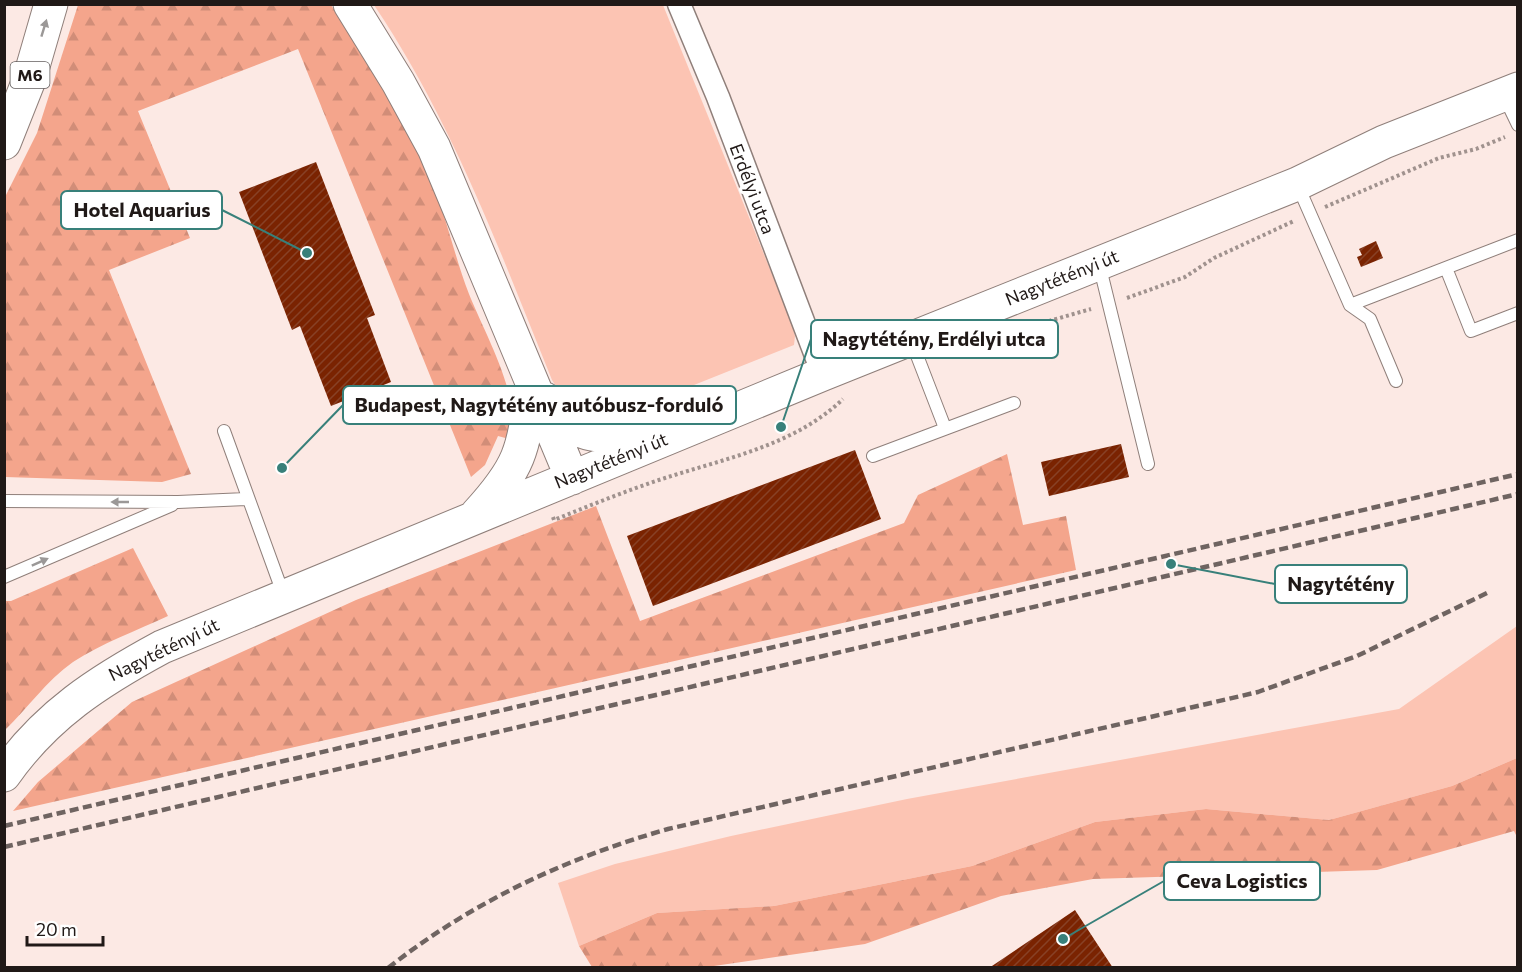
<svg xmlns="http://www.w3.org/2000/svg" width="1522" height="972" font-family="Commissioner,sans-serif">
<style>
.green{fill:#fcc4b3}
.forest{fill:url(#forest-firs)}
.building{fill:url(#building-hatch)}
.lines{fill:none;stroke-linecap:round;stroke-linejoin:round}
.lane-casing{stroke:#8f7f7a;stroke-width:14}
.street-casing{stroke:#8f7f7a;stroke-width:25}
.secondary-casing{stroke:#8f7f7a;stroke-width:35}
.highway-casing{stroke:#8f7f7a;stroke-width:35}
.path{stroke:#a0928e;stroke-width:4;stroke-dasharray:3 3;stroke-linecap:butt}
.lane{stroke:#fff;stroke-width:12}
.street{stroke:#fff;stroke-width:22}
.secondary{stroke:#fff;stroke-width:33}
.highway{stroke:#fff;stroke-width:33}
.rail{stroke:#6f6461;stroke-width:4.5;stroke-dasharray:9 4.5;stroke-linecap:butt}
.oneway{fill:#9b9897}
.labels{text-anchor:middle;stroke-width:6;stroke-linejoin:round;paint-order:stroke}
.shield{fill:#fff;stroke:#635e5d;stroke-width:1.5}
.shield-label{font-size:16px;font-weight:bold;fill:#201917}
.street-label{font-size:18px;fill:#201917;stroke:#fff}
.leader{fill:none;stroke:#38807a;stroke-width:2}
.callout-dot{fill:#38807a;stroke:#fff;stroke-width:2}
.callout{fill:#fff;stroke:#38807a;stroke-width:2}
.callout-label{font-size:20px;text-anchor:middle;font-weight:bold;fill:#201917}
</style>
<defs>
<pattern id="forest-firs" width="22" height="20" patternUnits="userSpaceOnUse" patternTransform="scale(1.5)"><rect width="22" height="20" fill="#f4a58c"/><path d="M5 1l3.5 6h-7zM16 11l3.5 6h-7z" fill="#d18d78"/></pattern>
<pattern id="building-hatch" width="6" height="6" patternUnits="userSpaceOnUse" patternTransform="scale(1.5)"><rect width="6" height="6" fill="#7a2301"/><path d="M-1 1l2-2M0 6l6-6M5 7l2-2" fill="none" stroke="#874126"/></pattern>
</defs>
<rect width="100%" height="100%" fill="#fce9e4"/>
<path class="green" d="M374,5H663L791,321L795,336L794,345L619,415C588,418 568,405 552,380C500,251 452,121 374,5Z
M1517,626V758L1452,786L1329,820L1206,809L1095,822L972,866L774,906L657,913L579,946L558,883L615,864L731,836L907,799L1399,709Z"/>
<path class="forest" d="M78,5H331C369,61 405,120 432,182C447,219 455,258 469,294C486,336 520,395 513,440L498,436L485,465L471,477L298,49L138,111L190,238L109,270L191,474L162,482L5,477L4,199L37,133Z
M1007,454L1023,525L1066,516L1076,570L13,811L38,782L132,702L356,600L596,506L640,621L904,523L918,495Z
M133,548L168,616C136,631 102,643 73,662C46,681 28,708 5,730V601H11Z
M1517,758V837L1514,831L1377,870L1093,879L1001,896L865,944L707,967H592L579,946L657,913L774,906L972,866L1095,822L1206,809L1329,820L1452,786Z"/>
<path class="building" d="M316,162L375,315L367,318L391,382L331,406L300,326L292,330L239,192Z
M1376,241L1383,258L1361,267L1357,257L1362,255L1359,249Z
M1121,444L1129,477L1049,496L1041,462Z
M855,450L881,519L653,606L627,536Z
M1075,910L1113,968H989Z"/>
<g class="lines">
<g class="lane-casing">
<path id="lane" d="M1504,96L1518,125
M1298,186L1350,305L1370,319L1396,381
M1099,264L1148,464
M1446,268L1471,331L1518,313
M1350,305L1518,240
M911,340L945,428
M224,431L284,596
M873,456L1014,403
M4,501L178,502L246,499
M4,577L172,505"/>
</g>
<g class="street-casing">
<path id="street" d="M679,4L718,97L823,374"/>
</g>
<g class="secondary-casing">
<path id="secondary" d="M350,4L398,82L434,148L572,478
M545,399C549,405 553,413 559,418C584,441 625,437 656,437
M477,514C523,464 523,449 532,384
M4,775C46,715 99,681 162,647L823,374L1297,184L1384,142L1518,89"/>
</g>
<g class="highway-casing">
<path id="highway" d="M4,143L29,80L51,4"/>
</g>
<path class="path" d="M1325,207L1439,158L1476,149L1505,137
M1127,298L1185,277L1214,258L1294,221
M1014,331L1091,309
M553,517L554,520C591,505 628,490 665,478C727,458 795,445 843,399"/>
<use href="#lane" class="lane"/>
<use href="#street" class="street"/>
<use href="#secondary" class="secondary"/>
<use href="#highway" class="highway"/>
<path class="rail" d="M4,826L1518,474
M4,847L1518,494
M388,968C472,902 566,858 668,829L1258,692L1357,656L1487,593"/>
</g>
<defs><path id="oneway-solid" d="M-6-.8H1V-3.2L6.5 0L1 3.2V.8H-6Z" transform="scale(1.5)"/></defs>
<g class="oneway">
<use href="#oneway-solid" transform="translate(44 28) rotate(-73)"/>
<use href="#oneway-solid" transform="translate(120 502) rotate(-180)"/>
<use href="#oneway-solid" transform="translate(40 562) rotate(-24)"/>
</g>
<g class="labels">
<rect class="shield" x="10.5" y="62" width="39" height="26" rx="4.5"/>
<g class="shield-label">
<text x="30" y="81">M6</text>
</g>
<g class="street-label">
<text transform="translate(752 189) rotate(69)" y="6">Erdélyi utca</text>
<text transform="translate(1062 278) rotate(-22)" y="6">Nagytétényi út</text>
<text transform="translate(611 461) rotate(-22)" y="6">Nagytétényi út</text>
<text transform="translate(164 650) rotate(-26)" y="6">Nagytétényi út</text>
</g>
</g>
<path class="leader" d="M307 253L222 210M781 427L811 339M282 468L343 405M1171 564L1275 584M1063 939L1164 881"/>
<g class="callout-dot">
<circle cx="307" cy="253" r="6"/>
<circle cx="781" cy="427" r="6"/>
<circle cx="282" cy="468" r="6"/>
<circle cx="1171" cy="564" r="6"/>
<circle cx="1063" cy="939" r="6"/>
</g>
<g class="callout">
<rect x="61" y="191" width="161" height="38" rx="6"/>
<rect x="811" y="320" width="247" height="38" rx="6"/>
<rect x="343" y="386" width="393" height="38" rx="6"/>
<rect x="1275" y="565" width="132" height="38" rx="6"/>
<rect x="1164" y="862" width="156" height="38" rx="6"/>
</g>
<g class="callout-label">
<text x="142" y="217">Hotel Aquarius</text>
<text x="934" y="346">Nagytétény, Erdélyi utca</text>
<text x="539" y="412">Budapest, Nagytétény autóbusz-forduló</text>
<text x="1341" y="591">Nagytétény</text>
<text x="1242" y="888">Ceva Logistics</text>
</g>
<rect width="1522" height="972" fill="none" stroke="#201917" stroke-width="12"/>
<path d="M27 936v9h76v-9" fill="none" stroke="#201917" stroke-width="3"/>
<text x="36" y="936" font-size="18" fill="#201917" stroke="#ffffff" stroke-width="4.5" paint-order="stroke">20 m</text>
</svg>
